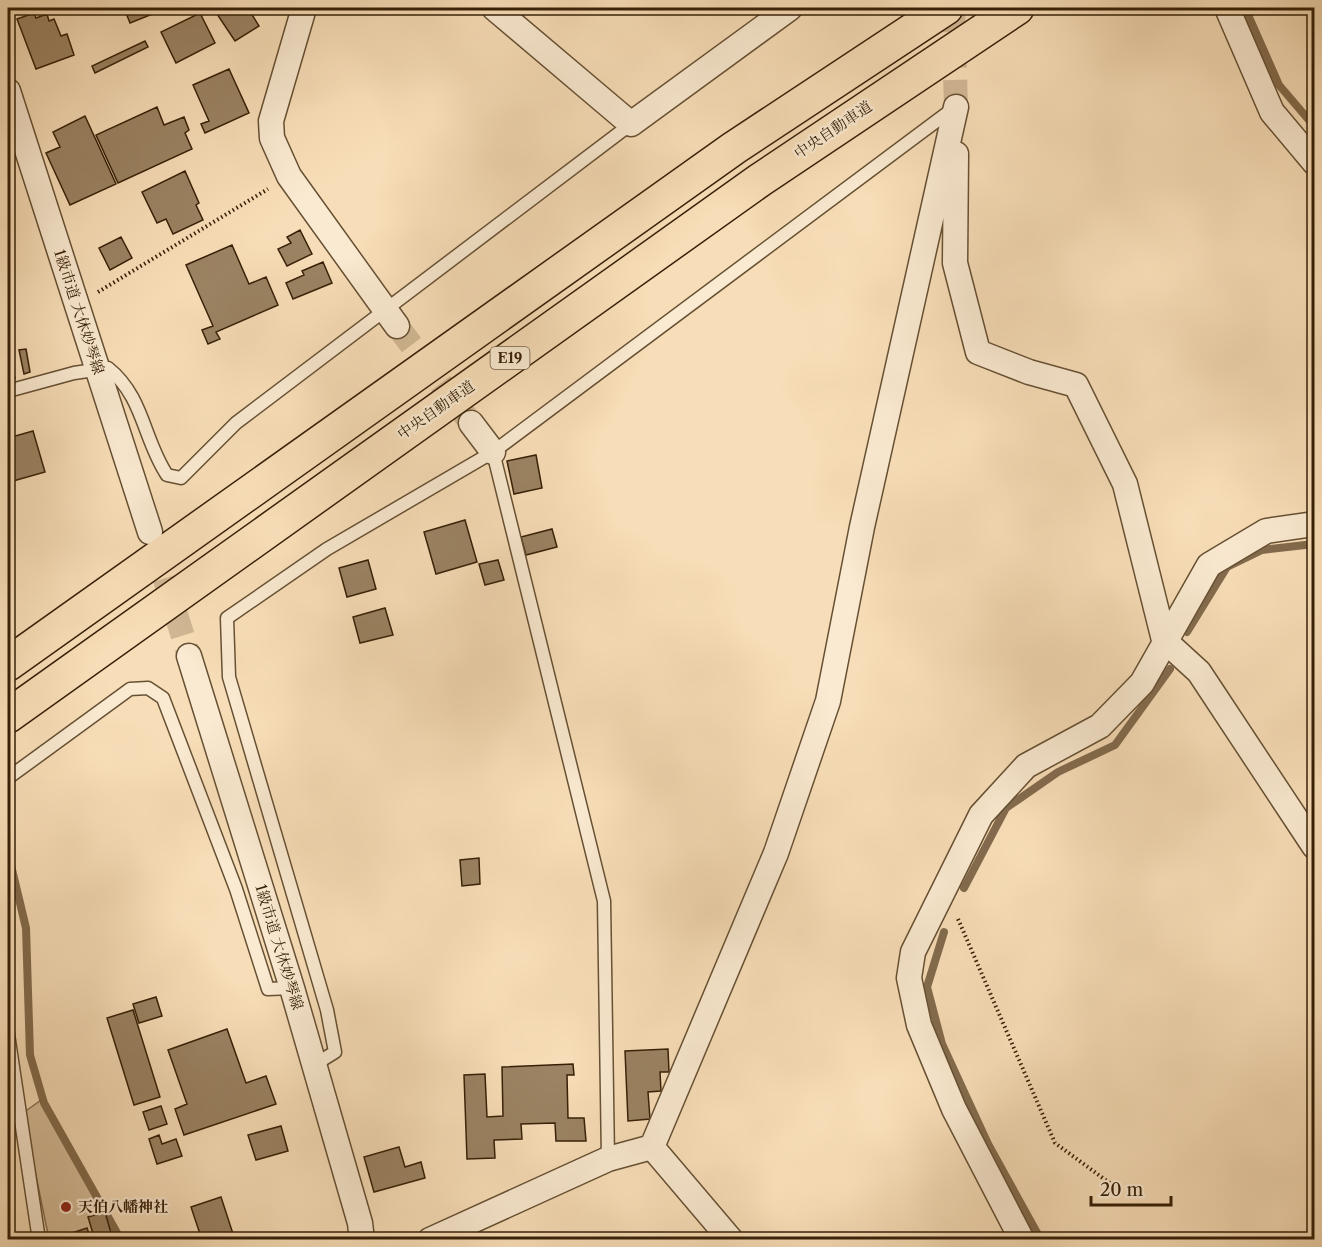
<svg xmlns="http://www.w3.org/2000/svg" width="1322" height="1247" font-family="'Libre Caslon Text','Noto Serif JP',serif">
<style>
.green{fill:#d7be9a;stroke:#866f50;stroke-width:1.5}
.lines{fill:none;stroke-linecap:round;stroke-linejoin:round}
.stream{stroke:#836b4d;stroke-width:8}
.building{fill:#9b8363;stroke:#362007;stroke-width:1.5}
.street-tunnel{stroke:#d1b895;stroke-width:24;stroke-dasharray:24 12;stroke-linecap:butt}
.lane-casing{stroke:#665033;stroke-width:15}
.street-casing{stroke:#665033;stroke-width:27}
.highway-casing{stroke:#362007;stroke-width:36}
.path{stroke:#362007;stroke-width:4;stroke-dasharray:1.5 3;stroke-linecap:butt}
.lane{stroke:#faead1;stroke-width:12}
.street{stroke:#faead1;stroke-width:24}
.highway{stroke:#f8deb8;stroke-width:33}
.poi-dot{fill:#8f2418;stroke:#faead1;stroke-width:2}
.labels{text-anchor:middle;stroke-width:4.5;stroke-linejoin:round;paint-order:stroke}
.shield{fill:#faead1;stroke:#715d44;stroke-width:1.5}
.shield-label{font-size:14px;font-weight:bold;fill:#362007}
.street-label{font-size:15px;fill:#362007;stroke:#faead1}
.poi-label{font-size:15px;font-weight:bold;fill:#362007;stroke:#faead1;text-anchor:start}
</style>
<rect width="100%" height="100%" fill="#f8deb8"/>
<filter id="stains"><feTurbulence type="fractalNoise" baseFrequency=".00333" numOctaves="4"/><feColorMatrix values="0 0 0 0 .2 0 0 0 0 .09 0 0 0 0 .02 0 0 0 .5 -.17"/></filter>
<radialGradient id="worn" r=".72"><stop offset=".6" stop-color="#630" stop-opacity="0"/><stop offset="1" stop-color="#630" stop-opacity=".3"/></radialGradient>
<path class="green" d="M41,1100L43,1104L118,1239H49L23,1113Z"/>
<g class="lines">
<path class="stream" d="M1249,8V17L1279,85L1314,126
M1187,632L1227,567L1262,550L1314,544
M8,853L26,928L30,1055L44,1103L121,1240
M964,888L1006,808L1058,772L1115,745L1170,669
M944,932L927,987L942,1044L988,1144L1041,1240"/>
</g>
<path class="building" d="M124,8H165V9L130,23Z
M221,8H248L259,26L235,41L215,11Z
M34,13L36,18L47,14L49,21L54,19L61,36L67,34L74,55L36,69L17,19Z
M200,13L215,43L176,63L161,32Z
M145,41L148,47L95,73L92,66Z
M229,69L249,113L205,133L201,124L209,121L193,85Z
M157,107L164,125L184,117L189,130L185,133L192,149L118,183L96,135Z
M85,116L116,184L70,205L46,153L60,147L53,132Z
M185,171L199,203L196,205L203,220L173,234L166,219L157,223L142,192Z
M300,230L312,254L287,266L278,249L291,243L287,237Z
M121,237L132,258L110,270L99,248Z
M232,245L249,284L266,277L278,305L216,332L220,339L208,344L202,330L213,326L186,265Z
M323,262L332,283L293,299L286,283L304,275L302,271Z
M8,341L15,378L8,379Z
M26,349L30,372L24,374L19,350Z
M33,431L45,472L13,481L8,462V438Z
M536,455L542,488L514,494L507,461Z
M465,520L477,562L436,574L424,532Z
M552,529L557,547L526,555L521,537Z
M368,560L376,589L347,597L339,568Z
M498,560L504,580L485,585L479,564Z
M385,608L393,635L360,643L353,617Z
M479,858L480,884L462,886L460,860Z
M156,997L162,1016L139,1023L133,1004Z
M133,1010L160,1097L134,1105L107,1018Z
M227,1029L246,1083L266,1076L276,1104L184,1135L175,1109L187,1104L168,1050Z
M668,1049L669,1072H660L661,1091L648,1092L650,1119L628,1121L625,1051Z
M573,1064L574,1075H567L568,1118H584L586,1141H556L555,1123L521,1124L522,1139L494,1140L495,1158L467,1159L464,1075L485,1074L487,1117L503,1116L502,1067Z
M161,1106L167,1124L149,1130L143,1112Z
M281,1126L288,1151L256,1160L248,1135Z
M159,1135L162,1144L176,1139L182,1156L157,1164L149,1139Z
M399,1147L405,1167L421,1162L425,1178L374,1192L364,1157Z
M221,1197L235,1240H202L191,1207Z
M105,1212L113,1240H95L88,1217Z
M87,1228L91,1240H61L60,1237Z"/>
<g class="lines">
<path class="street-tunnel" d="M953,8L956,107
M397,326L471,423
M154,544L189,656"/>
<g class="lane-casing">
<path id="lane" d="M8,391L74,373L108,368C144,397 143,439 167,475L181,478L236,423L631,124
M493,452L604,901L608,1159
M8,778L130,689L148,688L163,698L236,889L268,989L292,988
M8,1034L39,1240
M314,1065L335,1052L327,1010L229,677L227,618L327,549L493,452L954,108"/>
</g>
<g class="street-casing">
<path id="street" d="M304,8L271,121L272,138L289,176L397,326
M494,8L631,124L790,8
M1227,8L1272,112L1314,162
M8,91L150,532
M956,154L955,263L978,352L1029,372L1076,385L1125,484L1164,640L1199,672L1314,846
M471,423L493,452
M189,656L292,988L360,1223L362,1240
M652,1147L776,853L828,701L862,527L956,107
M652,1147L731,1240
M430,1240L608,1159L652,1147
M1022,1240L954,1109L919,1025L909,978L913,952L981,815L1026,766L1100,726L1142,683L1209,565L1266,531L1314,524"/>
</g>
<g class="highway-casing">
<path id="highway" d="M8,664L734,148L946,8
M8,716L760,180L1017,8"/>
</g>
<path class="path" d="M98,292L268,189
M958,919L1055,1143L1111,1184"/>
<use href="#lane" class="lane"/>
<use href="#street" class="street"/>
<use href="#highway" class="highway"/>
</g>
<circle class="poi-dot" cx="66" cy="1207" r="6"/>
<g class="labels">
<rect class="shield" x="490.5" y="347" width="39" height="22" rx="4.5"/>
<g class="shield-label">
<text x="510" y="363">E19</text>
</g>
<g class="street-label">
<text transform="translate(833 130) rotate(-34)" y="5">中央自動車道</text>
<text transform="translate(79 312) rotate(72)" y="5">1級市道 大休妙琴線</text>
<text transform="translate(436 410) rotate(-35)" y="5">中央自動車道</text>
<text transform="translate(279 947) rotate(73)" y="5">1級市道 大休妙琴線</text>
</g>
<g class="poi-label">
<text x="78" y="1212">天伯八幡神社</text>
</g>
</g>
<rect width="1322" height="1247" fill="none" stroke="#f8deb8" stroke-width="30"/>
<rect x="9" y="9" width="1304" height="1229" fill="none" stroke="#362007" stroke-width="3"/>
<rect x="15" y="15" width="1292" height="1217" fill="none" stroke="#362007" stroke-width="1.5"/>
<path d="M1091 1196v9h80v-9" fill="none" stroke="#362007" stroke-width="3"/>
<text x="1100" y="1196" font-size="18" fill="#362007" stroke="#faead1" stroke-width="4.5" paint-order="stroke">20 m</text>
<rect width="100%" height="100%" filter="url(#stains)"/>
<rect width="100%" height="100%" fill="url(#worn)"/>
</svg>
